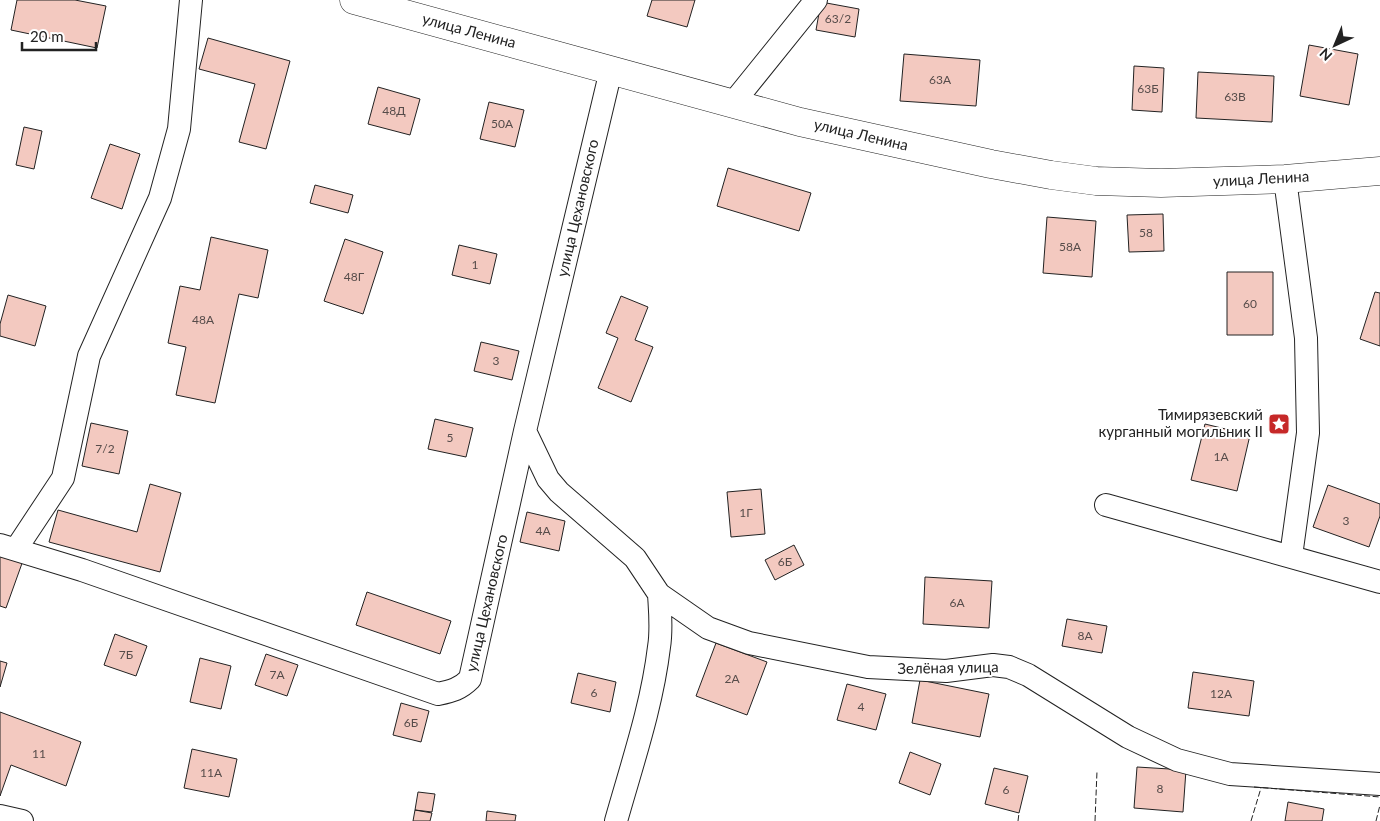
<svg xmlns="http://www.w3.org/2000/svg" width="1380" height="821" font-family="Lato,sans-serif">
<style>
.building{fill:#f3c9c0;stroke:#222}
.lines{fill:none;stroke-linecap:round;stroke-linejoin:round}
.minor-casing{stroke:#222;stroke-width:24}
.tertiary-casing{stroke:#222;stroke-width:29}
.minor{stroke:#fff;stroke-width:22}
.tertiary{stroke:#fff;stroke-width:28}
.fence{stroke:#222;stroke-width:1;stroke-dasharray:6 2.5;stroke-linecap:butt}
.labels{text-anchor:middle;stroke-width:4;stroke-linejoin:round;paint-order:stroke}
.number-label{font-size:12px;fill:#564c4a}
.street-label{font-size:15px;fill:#222;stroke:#fff}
.poi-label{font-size:15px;fill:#222;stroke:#fff;text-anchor:end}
</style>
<rect width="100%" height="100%" fill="#fff"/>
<path class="building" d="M17,0H75L106,6L97,48L11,30Z
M652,0H695L687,27L647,16Z
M821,2L859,9L855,37L816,30Z
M208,38L290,61L266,149L239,142L255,84L199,69Z
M1309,45L1358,54L1349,105L1300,96Z
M904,54L980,60L976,106L900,101Z
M1134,66L1164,68L1162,112L1132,110Z
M1198,72L1274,76L1272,122L1196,118Z
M378,87L420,99L410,135L368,124Z
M489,102L524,110L515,147L480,139Z
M24,127L42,131L34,169L16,165Z
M110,144L140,154L122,209L91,198Z
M728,168L811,193L799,231L717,206Z
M315,185L353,195L348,213L310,203Z
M1163,214L1164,251L1129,252L1127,215Z
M1047,217L1096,221L1092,277L1043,273Z
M211,237L268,250L258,298L239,294L215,403L176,395L186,347L168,343L180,286L200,290Z
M345,239L383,252L363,314L324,301Z
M459,245L497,254L490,284L452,275Z
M1227,272H1273V335H1227Z
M1375,292L1380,293V346L1360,339Z
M8,295L46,306L35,346L0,336V324Z
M621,296L648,307L635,340L653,347L631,402L598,388L618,338L606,333Z
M481,342L519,351L512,380L474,371Z
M435,419L473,428L466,457L428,449Z
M91,423L128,431L119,474L82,466Z
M1205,424L1250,435L1237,491L1191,480Z
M150,484L181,493L160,572L49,542L58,510L137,532Z
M1328,485L1380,504V516L1369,547L1313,527Z
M761,489L765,534L731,537L727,492Z
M527,512L565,521L559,551L520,542Z
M794,545L804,565L775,580L765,560Z
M0,546L25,555L6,608L0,606Z
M925,577L992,581L989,628L923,624Z
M367,592L451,621L440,654L356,625Z
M1067,619L1107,626L1102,653L1062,646Z
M115,634L147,646L136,676L104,665Z
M716,643L767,662L747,715L696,696Z
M266,654L298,665L287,696L255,685Z
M200,658L231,666L221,709L190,702Z
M0,661L7,663L0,687Z
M1193,672L1254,681L1249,716L1188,708Z
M578,673L616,682L610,712L571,703Z
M920,680L989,694L980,737L912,723Z
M847,684L886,694L876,730L837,720Z
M401,703L429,711L421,742L393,735Z
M0,712L81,742L66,786L11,765L0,796Z
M192,749L237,759L229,797L184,788Z
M910,752L941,764L930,795L899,783Z
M1137,767L1186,770L1183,812L1134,808Z
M994,768L1028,776L1019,813L985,804Z
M418,792L435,794L432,812L415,810Z
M1288,802L1324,809L1322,821H1285Z
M415,810L432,813L430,821H413Z
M487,811L516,815L515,821H486Z"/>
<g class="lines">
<g class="minor-casing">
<path id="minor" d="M733,103L816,0
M1285,179L1306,338L1308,433L1291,556
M525,431L548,479L559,492L635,558L659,594L708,628L749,643L868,667L946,671L993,665L1009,667L1028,675L1128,737L1177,760L1230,774L1380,784
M1106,505L1380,582
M0,545L82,570L438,694C452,691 460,689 470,679L525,431L611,70
M16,549L63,478L89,356L160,198L179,129L191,0
M0,816L22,821
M616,821C632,764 652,706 659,647C662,629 660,611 659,594"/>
</g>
<g class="tertiary-casing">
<path id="tertiary" d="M354,0L800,122L991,164L1051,175L1096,181L1161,183L1285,179L1380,171"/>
</g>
<use href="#minor" class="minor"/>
<use href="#tertiary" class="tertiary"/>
<path class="fence" d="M1254,787L1380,797
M1018,821L1019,813
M1095,821L1097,771
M1251,821L1261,788
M1376,821L1380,805"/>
</g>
<defs>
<g id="sight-square" transform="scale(1.125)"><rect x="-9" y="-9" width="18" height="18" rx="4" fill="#c62828" stroke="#fff"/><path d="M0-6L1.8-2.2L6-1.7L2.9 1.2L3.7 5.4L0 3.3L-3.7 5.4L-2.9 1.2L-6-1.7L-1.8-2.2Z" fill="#fff"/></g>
</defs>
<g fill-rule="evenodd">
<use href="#sight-square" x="1279" y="424"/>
</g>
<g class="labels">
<g class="number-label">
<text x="838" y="23">63/2</text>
<text x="940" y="84">63А</text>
<text x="1148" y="93">63Б</text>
<text x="1235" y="101">63В</text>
<text x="394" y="115">48Д</text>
<text x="502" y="128">50А</text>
<text x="1146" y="237">58</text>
<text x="1070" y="251">58А</text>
<text x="475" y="269">1</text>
<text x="354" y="281">48Г</text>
<text x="1250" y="308">60</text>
<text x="203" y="324">48А</text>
<text x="496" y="365">3</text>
<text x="450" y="442">5</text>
<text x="105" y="453">7/2</text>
<text x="1221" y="461">1А</text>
<text x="746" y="517">1Г</text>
<text x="1346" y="525">3</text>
<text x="543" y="535">4А</text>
<text x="785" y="566">6Б</text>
<text x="957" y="607">6А</text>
<text x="1085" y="640">8А</text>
<text x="126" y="659">7Б</text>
<text x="277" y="679">7А</text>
<text x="732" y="683">2А</text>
<text x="594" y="697">6</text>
<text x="1221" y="698">12А</text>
<text x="861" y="711">4</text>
<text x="411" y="727">6Б</text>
<text x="39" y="758">11</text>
<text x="211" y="777">11А</text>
<text x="1160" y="793">8</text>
<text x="1006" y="794">6</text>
</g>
<g class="street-label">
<text transform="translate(469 31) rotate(15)" y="5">улица Ленина</text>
<text transform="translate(861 135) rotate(13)" y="5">улица Ленина</text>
<text transform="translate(1261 179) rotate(-3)" y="5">улица Ленина</text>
<text transform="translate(578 208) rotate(-77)" y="5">улица Цехановского</text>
<text transform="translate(487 603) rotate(-77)" y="5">улица Цехановского</text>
<text transform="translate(948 668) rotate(-1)" y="5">Зелёная улица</text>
</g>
<g class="poi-label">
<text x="1263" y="420">Тимирязевский<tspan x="1263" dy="17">курганный могильник II</tspan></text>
</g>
</g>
<g transform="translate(1335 45) rotate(224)" stroke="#ffffff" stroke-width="4" paint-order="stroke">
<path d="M0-4L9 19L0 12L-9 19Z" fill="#222222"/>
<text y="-8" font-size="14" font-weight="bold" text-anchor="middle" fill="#222222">N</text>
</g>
<path d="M22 42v8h74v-8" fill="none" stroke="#222222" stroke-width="2.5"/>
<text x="30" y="42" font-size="15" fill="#222222" stroke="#ffffff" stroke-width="4" paint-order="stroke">20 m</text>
</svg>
